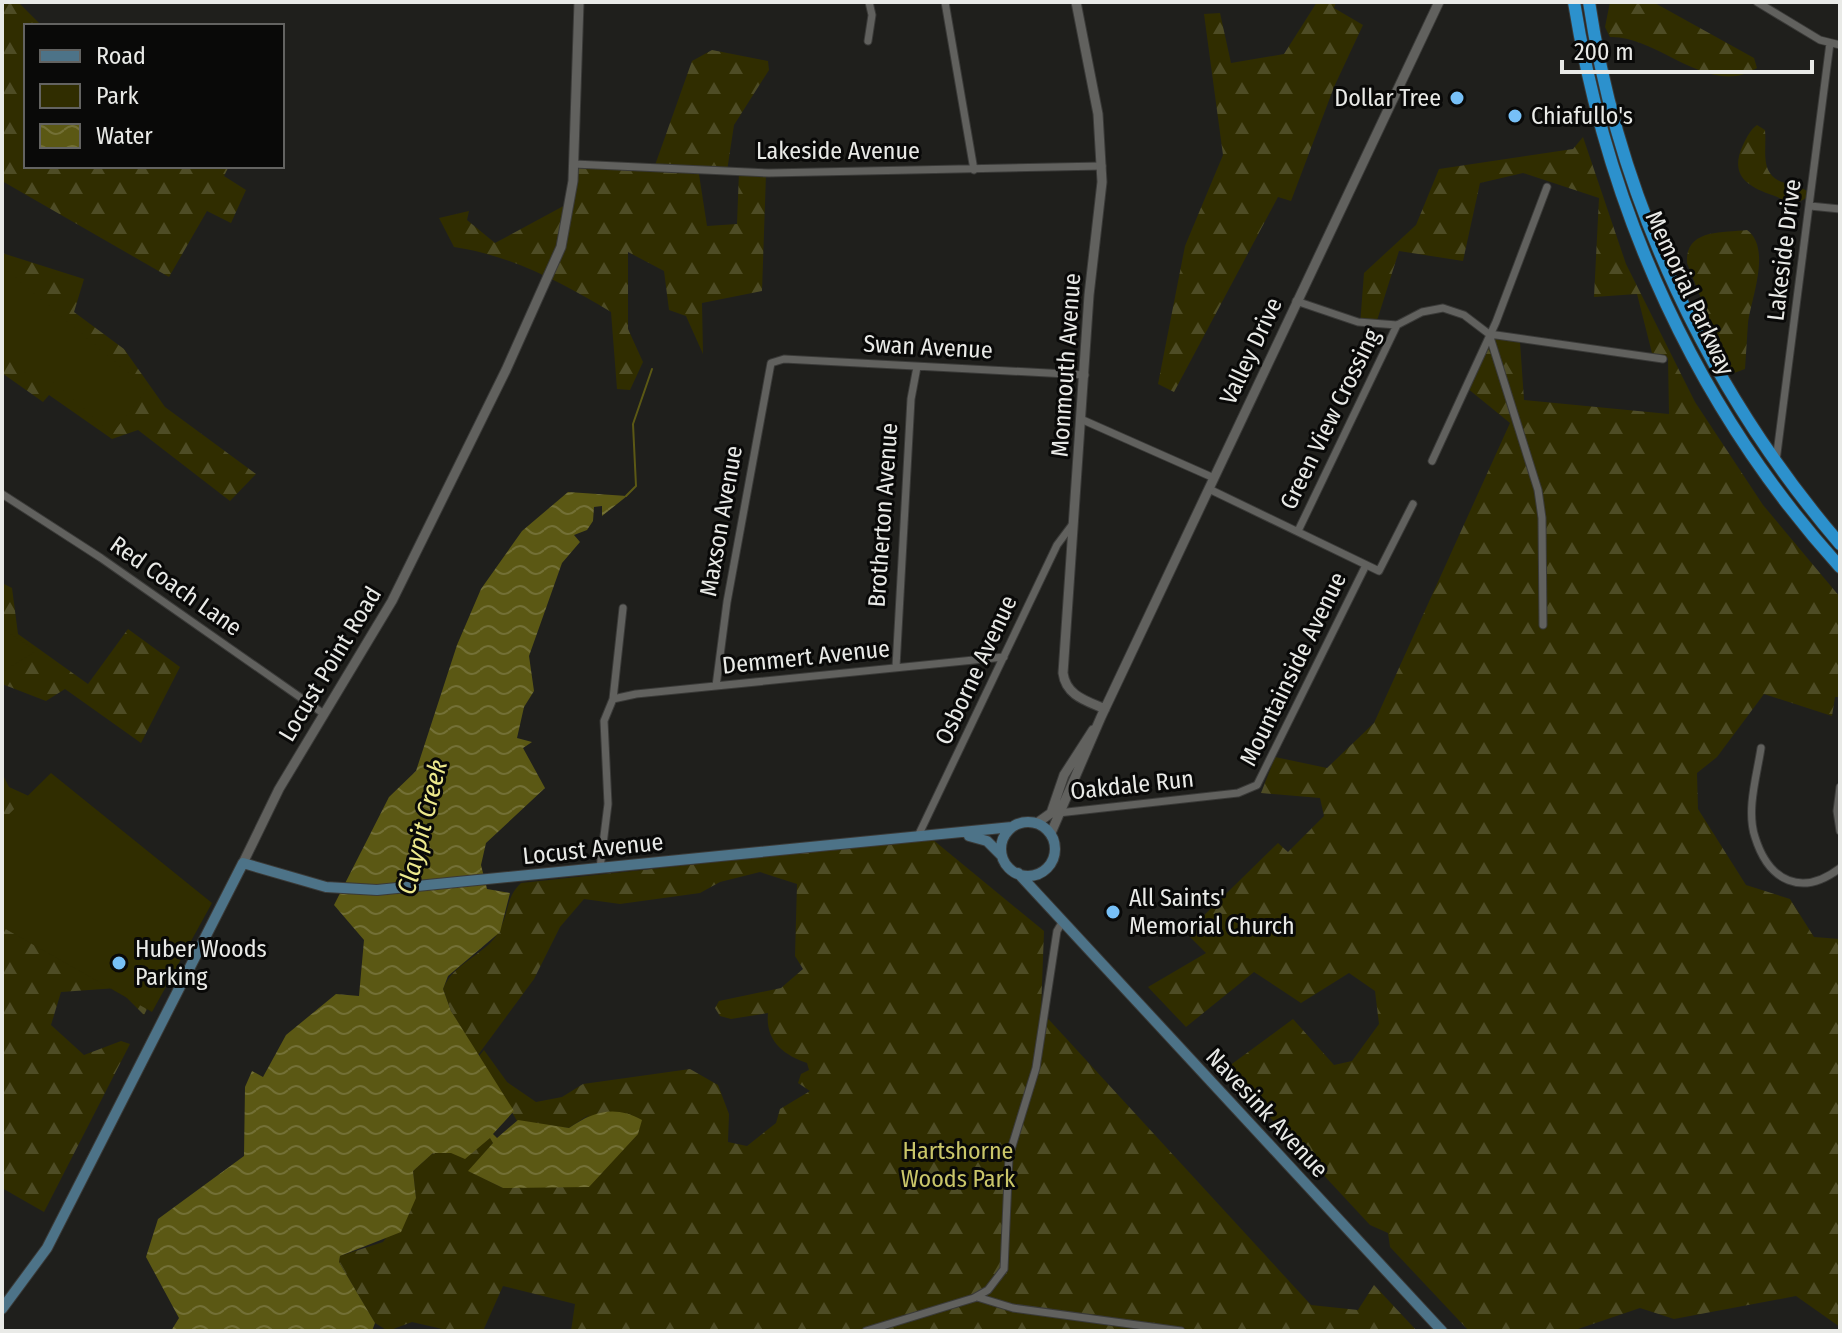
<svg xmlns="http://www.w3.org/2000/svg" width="1842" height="1333" font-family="'Fira Sans Condensed',sans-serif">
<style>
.forest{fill:url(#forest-firs)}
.park{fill:#302d00}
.water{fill:url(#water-waves)}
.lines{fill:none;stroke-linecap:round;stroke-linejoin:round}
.stream{stroke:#5b5814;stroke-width:2}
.minor-casing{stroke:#3a3a38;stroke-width:9}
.tertiary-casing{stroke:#3a3a38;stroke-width:11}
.secondary-casing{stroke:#3a3a38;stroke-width:12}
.trunk-casing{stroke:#3a3a38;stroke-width:14}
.minor{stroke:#61615e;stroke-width:7}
.tertiary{stroke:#61615e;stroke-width:9}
.secondary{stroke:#4d7388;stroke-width:10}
.trunk{stroke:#2c91cd;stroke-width:12}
.poi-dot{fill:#77c0f7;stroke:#090908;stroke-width:3}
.labels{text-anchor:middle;stroke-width:6;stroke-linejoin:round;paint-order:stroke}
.poi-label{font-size:24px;fill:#e9eae7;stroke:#090908;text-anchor:start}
.street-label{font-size:24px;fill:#e9eae7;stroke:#090908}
.park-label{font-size:24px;fill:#cac669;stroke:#090908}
.water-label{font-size:26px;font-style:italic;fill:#ede98c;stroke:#090908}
</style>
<defs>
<pattern id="forest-firs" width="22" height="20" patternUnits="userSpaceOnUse" patternTransform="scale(2)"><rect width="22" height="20" fill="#302d00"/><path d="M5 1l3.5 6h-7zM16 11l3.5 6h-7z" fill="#4e4c25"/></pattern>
<pattern id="water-waves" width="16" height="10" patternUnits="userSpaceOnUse" patternTransform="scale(2)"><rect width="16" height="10" fill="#5b5814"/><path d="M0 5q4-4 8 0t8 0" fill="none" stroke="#737036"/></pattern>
</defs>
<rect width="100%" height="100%" fill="#1f1f1c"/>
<path class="forest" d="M2,2H18L42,26H26V166H229L224,176L246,190L231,223L207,211L169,277L2,181Z
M1317,2H1336L1334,8L1363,25L1334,87L1291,201L1278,197L1174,392L1158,384L1185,246L1223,155L1204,14L1220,13L1231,63L1284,54Z
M1610,2H1653L1754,58L1757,68C1709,99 1658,35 1610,37L1605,27Z
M712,50L768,61L769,70L734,125L727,171L698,168L707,226L737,224L739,172L766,174L762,291L702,303L703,354L686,316L669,310L664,271L628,252V329L643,362L630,390L617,389L611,312C560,282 513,256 454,247L439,218L469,211L467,220L495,243L569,203L574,166L654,168L692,61Z
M1757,125L1765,130C1767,150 1759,173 1782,182C1791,186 1799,186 1807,191V197C1794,208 1786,200 1772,195C1747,186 1729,175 1743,145C1747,137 1750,130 1757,125Z
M1583,137L1626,264L1695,402L1763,505L1840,597V697H1835L1832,716L1764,694L1717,757L1697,773L1698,809L1746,885L1790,899L1814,937L1840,939V1327L1796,1296L1674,1319L1640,1308L1572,1331H1469L1390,1247L1388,1233L1370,1225L1225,1069L1293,1019L1334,1065L1352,1061L1379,1024L1375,991L1349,973L1301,1003L1254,972L1186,1027L1148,987L1206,953L1186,933L1278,843L1288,852L1324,816L1320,798L1261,793L1275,757L1327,768L1374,723L1510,423L1467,388L1489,336L1520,342L1524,400L1669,414L1668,358L1653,357L1637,294L1594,297L1599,198L1523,173L1480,183L1463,261L1399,251L1375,327L1360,325L1364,273L1416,225L1439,169L1573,149Z
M1747,230C1772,248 1751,299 1748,323C1747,338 1746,354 1745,369L1734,373L1729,369L1687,263C1685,229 1721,233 1747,230Z
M2,253L84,279L74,312L124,349L165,407L256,474L230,501L138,430L112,439L49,395L43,402L2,373Z
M2,583L12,588L18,634L88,684L128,629L180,667L141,743L65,689L46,701L2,684Z
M2,773L9,787L31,797L2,826Z
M932,839L1044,931L1041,1011L1311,1305L1358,1310L1374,1285L1417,1331H571L575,1304L503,1286L483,1331H451L412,1322L388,1331L375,1323L339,1262L340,1256L383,1242L416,1198L413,1171L433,1153H451L490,1137L493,1143L469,1171L503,1188L590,1114L569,1128L517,1121L479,1056L484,1050L507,1082L536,1102L562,1097L583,1084L690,1069L718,1085L729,1114L728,1142L747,1146L776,1123L780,1109L810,1091L798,1083L801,1074L809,1070L807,1063C784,1055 765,1041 768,1013L731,1019L720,1016L715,1008L719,1001L781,988L803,969L795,956L797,884L760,872L720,882L700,893L620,904L584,899L560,927L534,979L478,1055L451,1011L443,989C453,962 489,954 500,929C509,912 506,897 521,883Z
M2,910L157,989L144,1015L117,988L61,992L51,1025L84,1055L121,1041L130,1044L44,1212L2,1188Z"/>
<path class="park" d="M2,266L147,389L112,434L54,382L46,392L2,352Z
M2,628L36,651L2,672Z
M51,773L212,903L152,1012L2,927V821Z"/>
<path class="water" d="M568,492L627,496L602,516V506L594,507L593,521L587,530L574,535L580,542L562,563L529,656L534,691L524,707L517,738L532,742L523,748L545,788L486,843L481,865L487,889L510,893L500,932L448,976L443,989L451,1011L514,1111L493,1134L497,1138L518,1120L569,1128C593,1111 616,1105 642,1120L638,1134L589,1187L503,1188L468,1171L493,1143L490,1138L465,1159L451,1153H433L413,1171L416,1198L401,1232L340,1256L339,1262L375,1323L372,1331H171L179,1318L146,1257L158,1219L244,1156L245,1087L252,1071L263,1077L286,1035L336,994L359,996L364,940L334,905L389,797L416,771L457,645L481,589L522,531Z"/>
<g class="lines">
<path class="stream" d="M626,496L636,486L633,424L652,369"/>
<g class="minor-casing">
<path id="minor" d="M945,2L974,170
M1757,2L1820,40L1840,45
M868,41L872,15L869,2
M574,164L769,173L1102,166
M1810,206L1840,209
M1296,301L1358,322L1397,325L1422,312L1443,308L1464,315L1489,334L1538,490L1542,518L1543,625
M1489,334L1663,359
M1083,420L1214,478
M1432,461L1496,322L1547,187
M1776,461L1830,43
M1209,489L1379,571L1413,504
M2,494L101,558L324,714
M1298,531L1397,325
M896,667L911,399L917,367
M716,686L727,602L771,363L784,359L1085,375
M613,699L636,694L1004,657
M1761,748C1757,775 1746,810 1755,837C1769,882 1802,897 1840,868
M1840,787L1837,811L1840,831
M1058,813L1238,793L1257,785L1366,565
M918,836L1057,545L1072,525
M600,868L608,804L604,721L613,699L623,608
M977,1297L1013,1308L1181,1331
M866,1331L974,1298L988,1290L1004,1269L1009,1156L1036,1068L1057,931L1063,921"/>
</g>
<g class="tertiary-casing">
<path id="tertiary" d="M1076,2L1098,114L1102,182L1089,295L1063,673C1066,696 1087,701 1105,709
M1037,823L1051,813L1064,775L1093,730
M1051,833L1101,717L1439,2
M243,863L279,789L392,601L506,370L561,247L573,181L579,2"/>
</g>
<g class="secondary-casing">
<path id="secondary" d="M1001 849a27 27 0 1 1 54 0a27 27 0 1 1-54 0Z
M969,836L987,841L1002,856
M1018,873L1442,1331
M2,1309L47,1248L243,863L326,887L377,890L1012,827"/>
</g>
<g class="trunk-casing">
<path id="trunk" d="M1574,2C1608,212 1697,409 1840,567
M1589,2C1619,201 1709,391 1840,544"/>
</g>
<use href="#minor" class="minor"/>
<use href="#tertiary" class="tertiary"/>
<use href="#secondary" class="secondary"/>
<use href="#trunk" class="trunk"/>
</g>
<g class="poi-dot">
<circle cx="1457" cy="98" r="8"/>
<circle cx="1515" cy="116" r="8"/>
<circle cx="1113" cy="912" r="8"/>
<circle cx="119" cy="963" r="8"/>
</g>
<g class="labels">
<g class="poi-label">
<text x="1441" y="106" text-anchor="end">Dollar Tree</text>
<text x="1531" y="124">Chiafullo's</text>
<text x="1129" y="906">All Saints'<tspan x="1129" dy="28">Memorial Church</tspan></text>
<text x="135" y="957">Huber Woods<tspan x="135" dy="28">Parking</tspan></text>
</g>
<g class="street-label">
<text x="838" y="159">Lakeside Avenue</text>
<text transform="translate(1784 250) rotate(-83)" y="8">Lakeside Drive</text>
<text transform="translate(1690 293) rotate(65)" y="8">Memorial Parkway</text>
<text transform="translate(928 347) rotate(3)" y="8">Swan Avenue</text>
<text transform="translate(1251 351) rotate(-65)" y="8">Valley Drive</text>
<text transform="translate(1066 365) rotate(-86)" y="8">Monmouth Avenue</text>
<text transform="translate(1330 419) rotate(-64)" y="8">Green View Crossing</text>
<text transform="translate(883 515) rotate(-86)" y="8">Brotherton Avenue</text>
<text transform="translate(721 521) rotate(-80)" y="8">Maxson Avenue</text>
<text transform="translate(176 586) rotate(35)" y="8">Red Coach Lane</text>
<text transform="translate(806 657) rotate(-6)" y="8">Demmert Avenue</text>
<text transform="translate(330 664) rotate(-59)" y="8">Locust Point Road</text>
<text transform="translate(1293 669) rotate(-64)" y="8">Mountainside Avenue</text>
<text transform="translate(976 670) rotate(-65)" y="8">Osborne Avenue</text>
<text transform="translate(1132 785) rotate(-6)" y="8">Oakdale Run</text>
<text transform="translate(593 849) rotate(-6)" y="8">Locust Avenue</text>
<text transform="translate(1267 1113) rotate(47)" y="8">Navesink Avenue</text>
</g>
<g class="park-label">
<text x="958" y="1159">Hartshorne<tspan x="958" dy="28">Woods Park</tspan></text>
</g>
<g class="water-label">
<text transform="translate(422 827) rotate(-76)" y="9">Claypit Creek</text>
</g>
</g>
<rect width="1842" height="1333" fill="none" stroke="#e9eae7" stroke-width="8"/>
<rect x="24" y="24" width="260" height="144" fill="#090908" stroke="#636361" stroke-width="2"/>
<rect x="40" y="50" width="40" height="12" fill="#4d7388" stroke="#636361" stroke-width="2"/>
<text x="96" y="64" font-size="24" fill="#e9eae7">Road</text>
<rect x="40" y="84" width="40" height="24" fill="#302d00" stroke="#636361" stroke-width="2"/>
<text x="96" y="104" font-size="24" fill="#e9eae7">Park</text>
<rect x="40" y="124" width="40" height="24" fill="url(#water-waves)" stroke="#636361" stroke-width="2"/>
<text x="96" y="144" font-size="24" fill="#e9eae7">Water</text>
<path d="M1562 60v12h250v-12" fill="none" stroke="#e9eae7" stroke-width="4"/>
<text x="1574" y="60" font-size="24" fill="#e9eae7" stroke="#090908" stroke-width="6" paint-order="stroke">200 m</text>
</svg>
